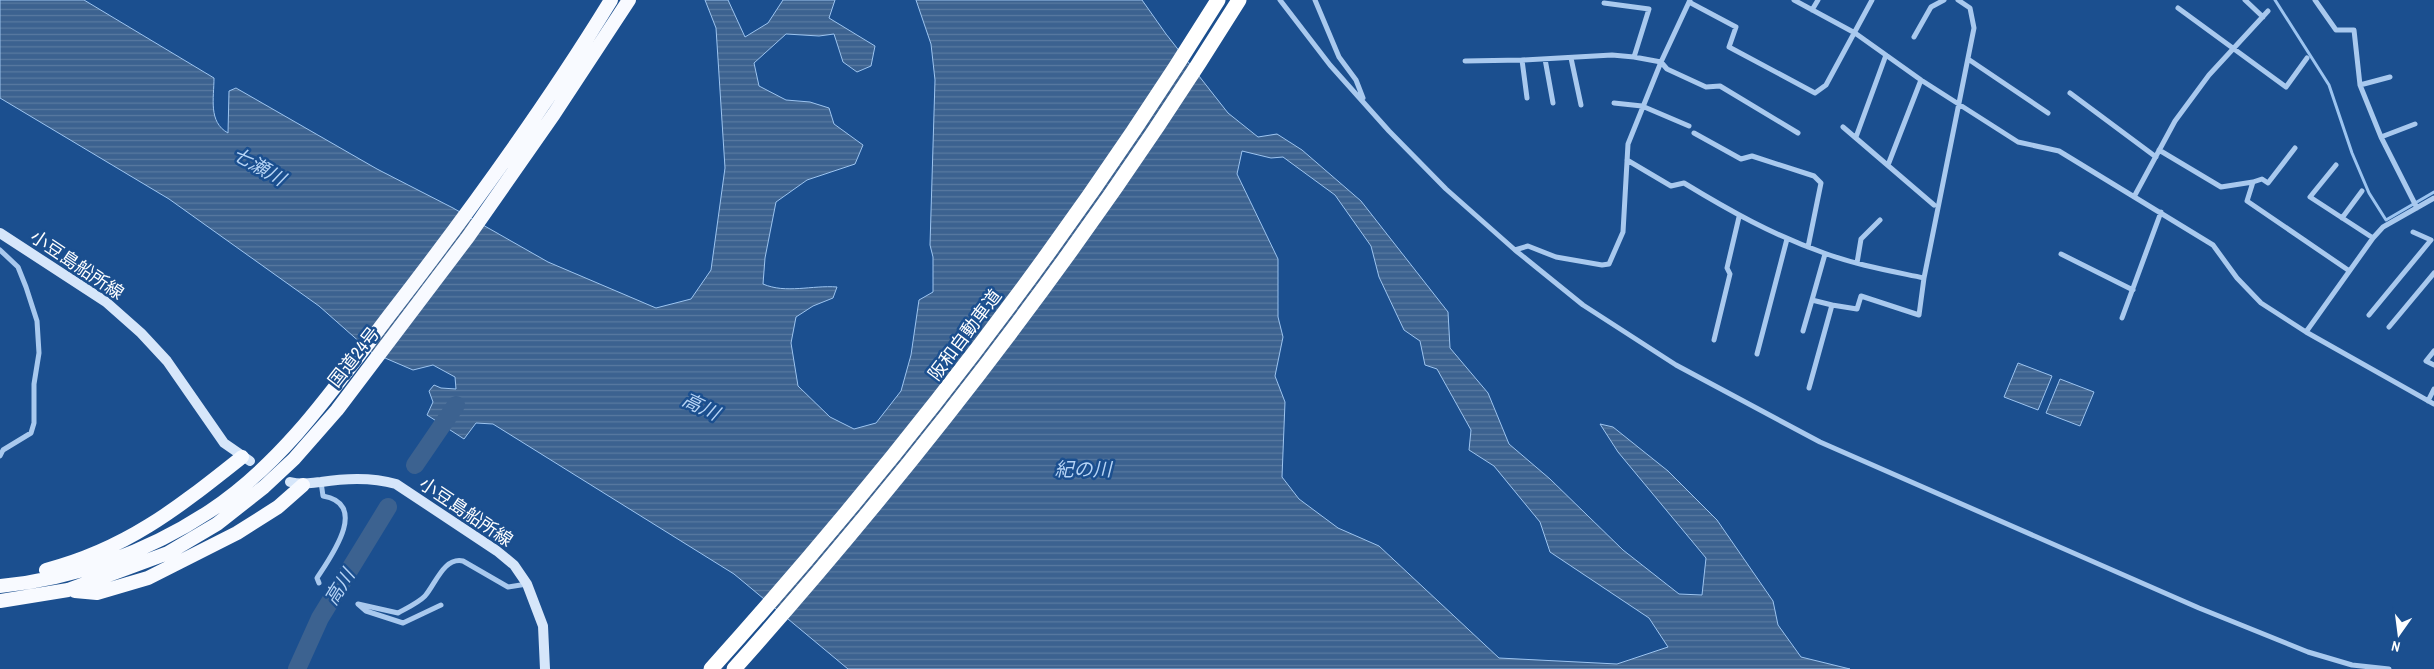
<svg xmlns="http://www.w3.org/2000/svg" width="2434" height="669" font-family="'Archivo Narrow','Noto Sans JP',sans-serif">
<style>
.water{fill:url(#water-rules);stroke:#9cc4f0;fill-rule:evenodd}
.lines{fill:none;stroke-linecap:round;stroke-linejoin:round}
.stream{stroke:#9cc4f0;stroke-width:3}
.river{stroke:#3c6290;stroke-width:18}
.minor{stroke:#a9c9ee;stroke-width:5}
.secondary{stroke:#d6e6fa;stroke-width:10}
.trunk{stroke:#f8faff;stroke-width:14}
.motorway{stroke:#fff;stroke-width:15}
.labels{text-anchor:middle;stroke-width:5;stroke-linejoin:round;paint-order:stroke}
.street-label{font-size:18px;fill:#fff;stroke:#1b4f8f}
.water-label{font-size:19px;font-style:italic;fill:#b5d3f5;stroke:#1b4f8f}
</style>
<defs>
<pattern id="water-rules" width="6" height="5" patternUnits="userSpaceOnUse" patternTransform="scale(1.25)"><rect width="6" height="5" fill="#3c6290"/><path d="M0 2.5h6" fill="none" stroke="#597aa1"/></pattern>
</defs>
<rect width="100%" height="100%" fill="#1b4f8f"/>
<path class="water" d="M0,0H84L214,78C214,98 208,122 228,133L229,91L236,88L377,169L453,208L548,262L656,308L691,299L711,270L725,168L716,28L705,0H728L745,37L768,23L783,0H835L829,18L875,46L871,66L857,72L843,62L834,34L819,36L786,34L754,63L759,86L786,100L810,102L829,108L834,124L863,145L855,164L807,180L776,202L765,258L763,284C786,294 812,285 837,287L833,298L813,306L796,317L791,343L798,386L830,417L854,429L876,423L901,391L911,355L919,300L933,292V257L930,245L935,80L931,44L916,0H1142L1166,34L1228,113L1258,137L1277,134L1302,150L1361,201L1448,312L1450,348L1488,393L1509,444L1550,479L1623,550L1679,594L1702,595L1706,558L1618,452L1600,424L1613,427L1668,471L1717,520L1773,601L1778,625L1801,657L1850,669H848L734,574L493,424L476,423L464,439L427,415L433,402L429,391L434,385L441,388L456,389L455,377L433,365L413,370L371,352L319,306L169,199L0,98ZM1242,151L1271,158L1283,157L1335,195L1371,246L1379,277L1404,330L1420,341L1425,365L1437,369L1471,430L1469,450L1494,466L1540,522L1550,552L1649,618L1668,647L1617,664L1499,658L1379,546L1338,528L1299,499L1282,477L1285,402L1275,376L1283,337L1278,317V259L1237,174Z
M2018,363L2052,376L2038,410L2004,397Z
M2060,379L2094,392L2080,426L2046,413Z"/>
<g class="lines">
<path class="stream" d="M2275,0L2329,85L2352,153L2369,193L2386,220L2434,192"/>
<path class="river" d="M415,465L456,405
M297,669L320,618L388,507"/>
<path class="minor" d="M1280,0L1330,65L1389,131L1446,189L1515,250L1583,305L1676,365L1820,442L2199,608L2308,652L2352,665L2389,669
M1315,0L1339,57L1356,80L1363,98
M1794,0L1855,33L1921,80L2018,142L2059,151L2213,245L2237,278L2261,303L2306,332L2434,404
M2245,0L2263,17
M2315,0L2336,30H2354L2360,85L2381,137L2417,208
M1689,2L1736,27L1729,47L1815,93L1826,85L1872,0
M1604,3L1649,9L1634,57
M2178,8L2286,87L2307,58
M1812,10L1818,0
M1914,37L1931,7L1944,0
M1571,58L1581,105
M1545,59L1553,103
M1968,59L2048,113
M1522,60L1527,98
M1465,61L1522,60L1612,55L1634,57L1661,62L1667,69L1706,87L1720,86L1798,133
M2360,85L2390,77
M2070,93L2156,157
M1614,103L1642,106L1689,126
M1843,127L1934,205
M1694,133L1741,159L1752,156L1814,176L1821,183L1808,247
M1856,137L1886,55
M2381,137L2415,124
M2295,148L2268,183L2262,179L2253,182L2247,201L2348,270
M2159,150L2221,187L2253,182
M1627,160L1671,186L1684,183C1730,211 1773,235 1824,253C1856,265 1891,271 1924,278
M1888,165L1921,80
M2336,165L2310,197L2373,238
M2135,195L2175,121L2209,75L2268,11
M2342,218L2362,191
M0,250L18,267L26,287L37,321L39,353L34,384V423L31,433L3,450L0,456
M1515,250L1528,246L1556,257L1602,265L1609,264L1623,232L1628,144L1661,62L1690,0
M2061,254L2133,290
M1857,263L1861,239L1880,220
M1832,305L1857,309L1861,296L1919,315L1924,278L1974,28L1970,8L1958,0
M2369,315L2431,240L2413,232
M2122,318L2161,212
M2389,327L2434,273
M1803,331L1812,300
M2306,332L2373,238L2383,227L2434,198
M1714,340L1730,274L1727,268L1739,217
M2434,351L2426,361L2434,365
M1757,354L1787,239
M1809,388L1832,305L1812,300L1825,254
M2428,401L2434,389
M319,583L317,578C330,558 370,504 323,496L321,482
M441,605L403,623L366,611L358,604L398,613C407,608 418,603 425,596C436,583 444,557 463,561L508,587L527,584"/>
<path class="secondary" d="M0,233L106,302L141,333L167,361L224,443L250,461
M290,482C302,485 309,483 321,482C346,478 372,477 396,484L497,551L514,565L527,584L543,626L545,669"/>
<path class="trunk" d="M46,570C127,549 179,507 242,457
M0,586C74,579 148,552 210,511C284,462 335,387 388,317C467,215 543,111 611,0
M75,591L97,593L148,578L237,533L278,507L303,485
M0,601L68,590L168,553L217,524L264,487L294,459L337,410L468,237L554,114L629,0"/>
<path class="motorway" d="M711,669C899,460 1070,239 1218,0
M734,669C922,458 1090,240 1239,0"/>
</g>
<g class="labels">
<g class="street-label">
<text transform="translate(77 265) rotate(34)" y="6">小豆島船所線</text>
<text transform="translate(965 335) rotate(-53)" y="6">阪和自動車道</text>
<text transform="translate(354 357) rotate(-52)" y="6">国道24号</text>
<text transform="translate(466 512) rotate(34)" y="6">小豆島船所線</text>
</g>
<g class="water-label">
<text transform="translate(259 166) rotate(30)" y="7">七瀬川</text>
<text transform="translate(701 406) rotate(26)" y="7">高川</text>
<text x="1083" y="476">紀の川</text>
<text transform="translate(339 587) rotate(-58)" y="7">高川</text>
</g>
</g>
<g transform="translate(2399 634) rotate(194)" stroke="#1b4f8f" stroke-width="4" paint-order="stroke">
<path d="M0-4L9 19L0 12L-9 19Z" fill="#ffffff"/>
<text y="-8" font-size="14" font-weight="bold" text-anchor="middle" fill="#ffffff">N</text>
</g>
</svg>
